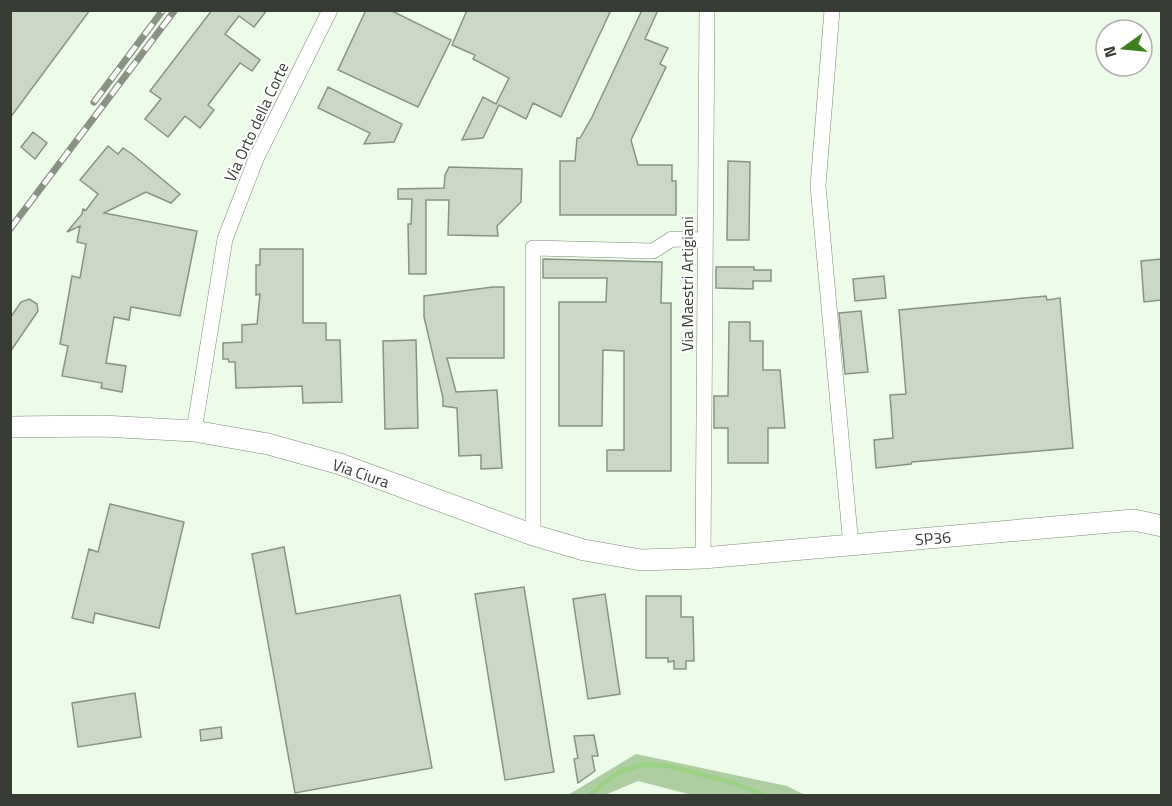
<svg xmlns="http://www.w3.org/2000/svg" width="1172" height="806" font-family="'Titillium Web',sans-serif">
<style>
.green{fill:#adcea0}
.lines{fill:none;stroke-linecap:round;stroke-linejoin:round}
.stream{stroke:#9ad185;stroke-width:4.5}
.building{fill:#cad8c5;stroke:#879482;stroke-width:1.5}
.minor-casing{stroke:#7c8977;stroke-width:16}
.secondary-casing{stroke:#7c8977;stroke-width:22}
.minor{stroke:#fff;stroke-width:15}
.secondary{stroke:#fff;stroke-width:21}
.rail-casing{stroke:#899285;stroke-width:7}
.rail{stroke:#fff;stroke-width:4.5;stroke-dasharray:14;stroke-linecap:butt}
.labels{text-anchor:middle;stroke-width:4.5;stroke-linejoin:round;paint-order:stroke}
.street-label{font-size:16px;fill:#363b34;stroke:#fff}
</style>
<rect width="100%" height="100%" fill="#edfce8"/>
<path class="green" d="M636,754L787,786L805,795H692L638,781L605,795H568Z"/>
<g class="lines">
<path class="stream" d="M588,796L619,772L644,764L668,766L733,783L767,796"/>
</g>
<path class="building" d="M10,10H90L10,118Z
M212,10H267L254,27L239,16L225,34L260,60L252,71L240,63L208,105L214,110L200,128L185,116L168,137L145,119L161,99L150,91Z
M366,10H390L451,40L418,107L338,70Z
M467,10H611L561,117L533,103L526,119L499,105L483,138L462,140L483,97L496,104L509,78L473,59L475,55L452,45Z
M642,10H658L645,39L668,48L660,64L666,67L631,140L638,165H672V181H676V215H560V161H575L577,138H580L592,117Z
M328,87L402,124L394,142L364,144L370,133L318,108Z
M33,132L47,143L35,159L21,147Z
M108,146L118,154L123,148L132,154L180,194L171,203L146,192L104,213L197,231L180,316L131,307L129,320L114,317L106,363L126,366L122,392L101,388L102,383L62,376L68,346L60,344L72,276L80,278L86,244L77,242L80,226L67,232L82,214L83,209L86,210L98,194L80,180Z
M728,161L750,162L749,240H727Z
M449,167L522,169L521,202L497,226L498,236L448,235L449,200H426V274H409L408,224H411L412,199H398V189L444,188L445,175Z
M260,249H303V323H326V340H340L342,402L303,403L302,386L236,388L235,362H229L228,359H223V343L242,342V325L257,324L260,294L256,295V265H260Z
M543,259L662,262L661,303H671V471H607V450H624V351L603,350L602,426H559V302H606L607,278H543Z
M1161,259V300L1144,302L1141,261Z
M716,267H754V270H771V281H753V289L716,288Z
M884,276L886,298L855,301L853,279Z
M493,287H504V358H447L456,392L497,390L502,468L481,469V455L459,456L457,408L443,406V398L424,317V296Z
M1046,296L1047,300L1060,298L1073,448L912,462L911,464L876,468L874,440L893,438L890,395L906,394L899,310Z
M29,299L37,304L38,311L10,352V318L21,302Z
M861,311L868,372L845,374L839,313Z
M729,322H750V341H763V370H780L785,428H768V463H728V428H714V396H728Z
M416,340L418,428L385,429L383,341Z
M110,504L184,522L159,628L95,613L93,623L72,618L89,549L98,552Z
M284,547L296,614L400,595L432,768L295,793L252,554Z
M524,587L554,772L505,780L475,594Z
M605,594L620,694L588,699L573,599Z
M646,596H681V617H693L694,661H686V669H674V661L668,662V658H646Z
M135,693L141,737L78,747L72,703Z
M221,727L222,738L201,741L200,730Z
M594,735L598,756H592L595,771L578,783L574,759L578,758L574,736Z"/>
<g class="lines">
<g class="minor-casing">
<path id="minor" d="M832,10L818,186L851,546
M194,431L225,239L256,159L330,10
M533,535V248L653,251L672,239L705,240
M703,558L707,10"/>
</g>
<g class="secondary-casing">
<path id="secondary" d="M10,427L103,426L194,431L268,444L340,464L533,535L584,550L641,560L703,558L1134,520L1162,526"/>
</g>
<use href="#minor" class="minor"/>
<use href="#secondary" class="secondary"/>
<g class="rail-casing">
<path id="rail" d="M94,102L163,10
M10,229L175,10"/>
</g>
<use href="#rail" class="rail"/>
</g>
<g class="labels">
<g class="street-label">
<text transform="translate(256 122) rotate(-65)" y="6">Via Orto della Corte</text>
<text transform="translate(687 284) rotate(-90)" y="6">Via Maestri Artigiani</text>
<text transform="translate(361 473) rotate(19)" y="6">Via Ciura</text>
<text transform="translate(933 538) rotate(-5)" y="6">SP36</text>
</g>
</g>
<rect width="1172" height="806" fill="none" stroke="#363b34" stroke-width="24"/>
<g transform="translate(1124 48) rotate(255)"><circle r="28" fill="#ffffff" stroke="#afb1ae" stroke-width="1.5"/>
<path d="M0-4.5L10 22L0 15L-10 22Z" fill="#408020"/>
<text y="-9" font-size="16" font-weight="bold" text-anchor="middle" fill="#363b34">N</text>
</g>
</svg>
